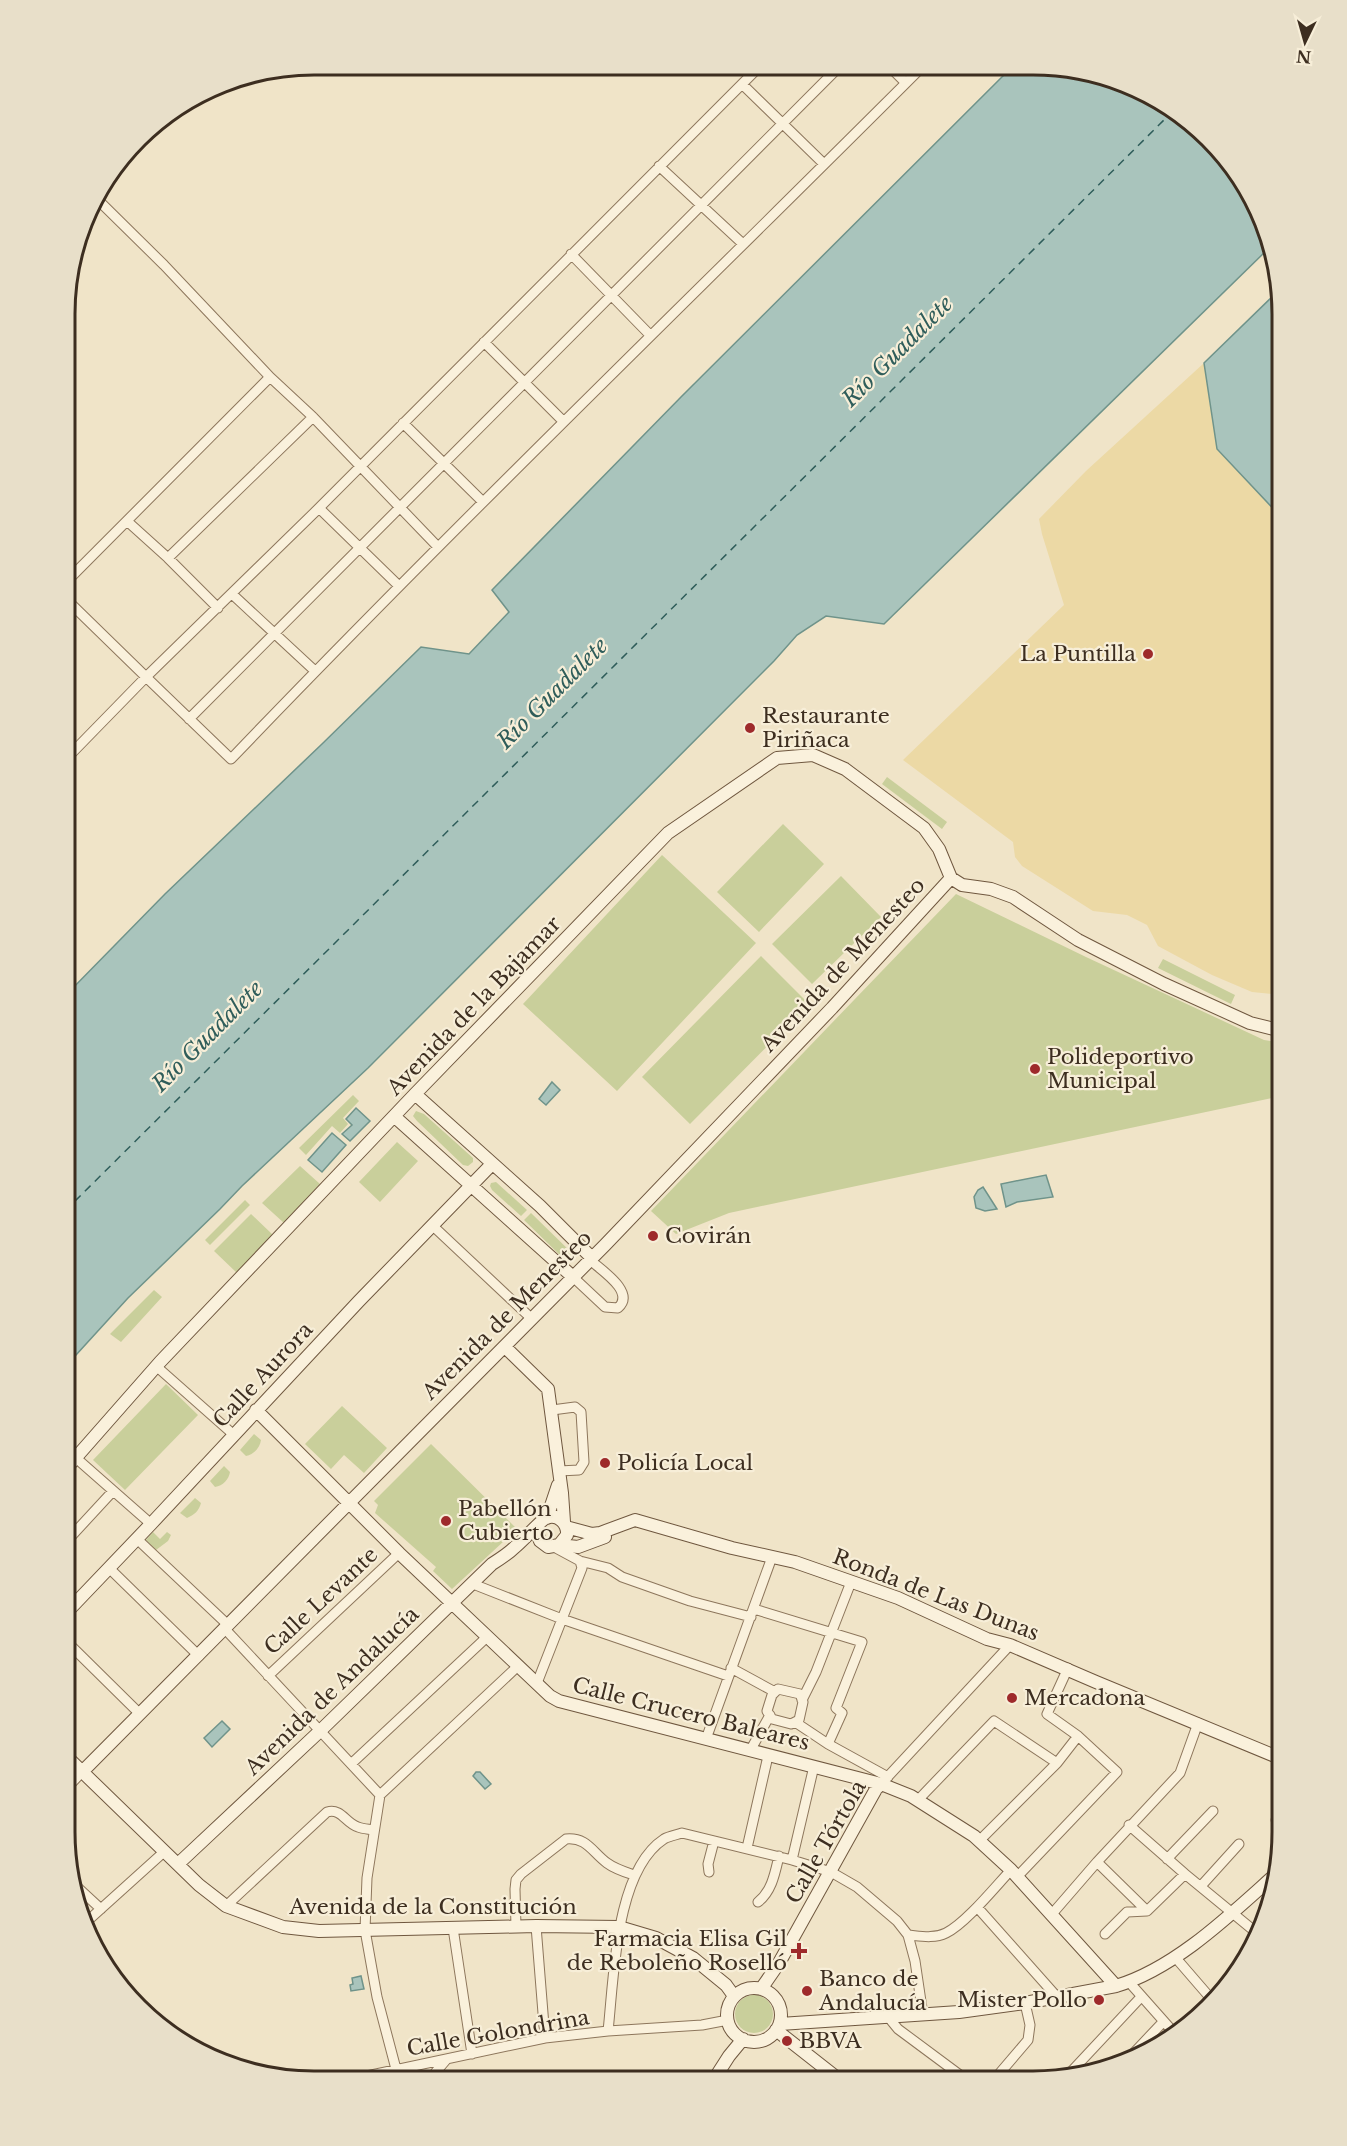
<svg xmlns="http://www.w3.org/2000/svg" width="1347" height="2146" font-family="'Libre Baskerville',serif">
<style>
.green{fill:#c9cf9b}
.sand{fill:#ecd9a5}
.water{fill:#a9c4bc;stroke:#6f938a;stroke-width:1.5}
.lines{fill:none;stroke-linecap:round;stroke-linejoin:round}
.ferry{stroke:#2f5d5a;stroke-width:1.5;stroke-dasharray:8 6;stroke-linecap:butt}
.street-casing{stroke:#8d765c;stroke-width:11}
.secondary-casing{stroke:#6f573f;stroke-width:14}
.street{stroke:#faf1dc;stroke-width:9}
.secondary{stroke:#faf1dc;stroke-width:12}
.poi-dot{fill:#9e2a2b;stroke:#f7eed8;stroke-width:2}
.labels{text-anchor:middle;stroke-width:4.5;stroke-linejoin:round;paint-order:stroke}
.poi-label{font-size:21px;fill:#3d2e20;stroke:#f7eed8;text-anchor:start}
.street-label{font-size:21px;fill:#3d2e20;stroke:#f7eed8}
.water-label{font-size:22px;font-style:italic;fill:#2f5d5a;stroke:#f7eed8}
.rim{fill:none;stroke:#3d2e20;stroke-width:3}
</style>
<rect width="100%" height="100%" fill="#f0e4c8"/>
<path class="green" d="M887,777L947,822L942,829L882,784Z
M783,824L824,864L759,932L717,892Z
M662,855L756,943L617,1091L523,1004Z
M841,876L881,917L812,984L772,944Z
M956,894L1086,957L1264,1040L1282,1043V1096L729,1213L676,1234L651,1211Z
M761,956L809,1004L690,1124L642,1077Z
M1163,959L1235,995L1231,1004L1158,968Z
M353,1095L359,1101L343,1118L348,1124L340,1133L332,1126L306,1155L299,1148Z
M416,1111L424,1114L473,1158V1162L468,1166L463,1165L417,1121L413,1116Z
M397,1142L418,1161L380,1202L359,1182Z
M300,1166L320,1184L284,1223L262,1203Z
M496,1182L527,1210L521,1216L492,1190L490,1186L491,1183Z
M245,1200L250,1205L210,1245L205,1240Z
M531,1213L574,1255L567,1262L524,1220Z
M251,1214L273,1235L238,1274L214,1251Z
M154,1290L162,1297L121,1342L110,1334Z
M166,1384L198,1415L125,1490L93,1460Z
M342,1406L387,1448L364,1473L344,1455L331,1469L305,1444Z
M254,1434L261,1440C260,1448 254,1454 246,1456L240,1450Z
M431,1444L517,1529L452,1589L433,1571L436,1567L375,1513L378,1505L374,1501Z
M224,1466L230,1472C229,1479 223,1486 215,1487L210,1481Z
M195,1498L201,1503C199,1511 194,1515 187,1518L180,1513Z
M153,1532L160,1539L167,1532L171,1535L168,1541L156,1550L145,1541Z
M735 2014a19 19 0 1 1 38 0a19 19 0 1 1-38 0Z"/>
<path class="sand" d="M1204,363L1217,449L1282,518V995L1252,992L1212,975L1158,946L1147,925L1127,915L1093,911L1022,866L1015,857L1013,842L903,760L1064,605L1042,534L1039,519L1086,471Z"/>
<path class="water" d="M1012,67H1066L1129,84L1185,116L1231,163L1264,219L1269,248L884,624L826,616L797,635L774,661L368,1068L242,1186L220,1209L128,1298L65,1367L66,995L165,894L322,744L421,647L469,654L509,612L492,590L681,397Z
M1278,291L1282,314V518L1217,449L1204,363Z
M552,1082L560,1090L546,1105L539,1099Z
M356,1108L370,1121L350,1141L342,1134L352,1125L346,1119Z
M332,1133L346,1145L322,1172L308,1160Z
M1046,1175L1053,1197L1017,1202L1006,1207L1001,1184Z
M983,1187L997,1209L985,1211L976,1208L974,1197L978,1190Z
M222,1721L230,1729L212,1747L204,1738Z
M476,1772H480L491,1784L485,1789L473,1776Z
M361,1976L364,1989L351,1991L350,1985L353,1984L352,1978Z"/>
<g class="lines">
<path class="ferry" d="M65,1211L1174,110"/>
<g class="street-casing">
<path id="street" d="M760,66L319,508L146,677L231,759C457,523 692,297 923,66
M889,66L906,83
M742,84L824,164
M659,166L743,244
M95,197L164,265L270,377L313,417L438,547
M571,254L650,335
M484,342L563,421
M403,423L483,502
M319,508L399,586
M127,521L168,558
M66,582L270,377
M232,594L315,671
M218,608L168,558L313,417
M189,719L840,66
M66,759L146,677L66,599
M433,1226L532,1319
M573,1277L605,1307L618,1308C636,1292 601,1270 590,1260
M156,1366L234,1435
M552,1410L575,1407L581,1412L584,1462L579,1470L559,1471
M76,1458L151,1524
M137,1539L228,1625
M65,1543L113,1491
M580,1561L608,1568L622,1577L690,1601L751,1617
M109,1568L199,1656
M473,1584L562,1619L728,1676
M754,1609L862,1642L836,1708L842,1713L828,1744
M225,1629L380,1795
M65,1640L140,1714
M731,1668L775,1692
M268,1676L399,1553
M537,1683L582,1568L580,1561L554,1547
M778,1689L800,1694L803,1702L799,1720L791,1724L772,1719L767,1711L772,1695Z
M802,1700L816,1672L851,1582
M795,1722L828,1744L888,1777
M706,1739L772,1557
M750,1751L770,1715
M1057,1763L1078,1736
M351,1764L487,1637
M881,1784L1010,1645
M65,1790L82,1772
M380,1795L367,1878L365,1930L377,1997L396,2069
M380,1795L518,1666
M918,1800L994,1721L1057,1763L979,1841
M1276,1820L1282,1814
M1129,1825L1185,1874L1258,1934
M747,1848L768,1756
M1167,1859L1213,1811
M792,1860L814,1766
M1097,1862L1147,1911
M709,1872L708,1864L714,1841
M1017,1877L1117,1772L1078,1736L1047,1714L1068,1668
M75,1885L101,1909
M1201,1886L1239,1844
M758,1902C772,1891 775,1873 779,1856
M226,1906L327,1812C342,1808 345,1823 358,1827C363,1829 369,1829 374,1830
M977,1907L1057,1997
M1052,1914L1097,1862L1180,1773L1198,1723
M83,1925L165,1851
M536,1926L545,2038
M516,1927L515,1889L516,1880L521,1874L566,1839C587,1837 592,1852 607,1863C615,1869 625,1872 634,1875
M453,1928L472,2054
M1105,1934L1127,1912L1147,1911L1185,1874
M908,1935C920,1936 934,1939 946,1933C966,1923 995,1887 1011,1870
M1175,1957L1213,2001
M1129,1982L1176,2035
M889,2018L898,2029L968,2081
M608,2031C614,1978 615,1871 664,1839C669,1836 676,1835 682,1833L792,1860L831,1872L857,1887L897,1921L908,1935L915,1961L923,2015
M1129,2058L1163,2022
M1069,2074L1141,1997
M348,2080L545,2038L608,2031L702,2025L728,2020
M429,2080L446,2060
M993,2081L1028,2040L1030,2025L1025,2003"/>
</g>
<g class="secondary-casing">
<path id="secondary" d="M415,1094L540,1206L592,1258
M395,1117L573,1277
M505,1347L548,1389L562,1493L564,1522
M256,1410L399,1553L550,1696L559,1701L881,1784L911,1796L974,1836L1011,1870L1116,1986
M65,1470L160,1362L415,1094L668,833L777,758L813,755L845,769L924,828L939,849L951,878L962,885L991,889L1013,897L1078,940L1164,984L1250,1023L1282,1031
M547,1518L558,1485
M566,1527L592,1534L600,1533L635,1520L732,1548L795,1562L898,1598L987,1639L1010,1645L1096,1682L1282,1759
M559,1545L578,1547L605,1537
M65,1614L151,1524L359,1301L492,1164
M65,1755L199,1885L226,1906L283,1927L319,1931L536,1926L619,1927L656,1938L693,1958L726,1985L734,1996
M82,1772L605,1245L832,1008L951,878
M178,1864L320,1731L492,1564C500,1559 508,1554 515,1547C522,1542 541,1520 546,1518C558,1513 568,1524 567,1535L559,1545L548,1547L540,1541L537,1532L538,1527
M727 2015a27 27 0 1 1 54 0a27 27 0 1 1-54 0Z
M761,1989L779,1963L876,1789L881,1784
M780,2024L959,2012L1025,2003L1116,1986C1176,1968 1231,1914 1277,1873
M776,2030L841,2081
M713,2081L729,2056L743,2039"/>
</g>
<use href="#street" class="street"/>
<use href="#secondary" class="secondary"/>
</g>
<g class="poi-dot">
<circle cx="1148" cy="654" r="6"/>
<circle cx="750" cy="728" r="6"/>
<circle cx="1035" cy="1069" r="6"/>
<circle cx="653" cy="1236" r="6"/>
<circle cx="605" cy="1463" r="6"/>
<circle cx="446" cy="1521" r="6"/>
<circle cx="1012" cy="1698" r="6"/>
<path d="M796 1942h6v6h6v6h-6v6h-6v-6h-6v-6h6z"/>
<circle cx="807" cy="1991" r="6"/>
<circle cx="1099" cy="2000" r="6"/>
<circle cx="787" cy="2041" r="6"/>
</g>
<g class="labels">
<g class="poi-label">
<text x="1136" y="661" text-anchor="end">La Puntilla</text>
<text x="762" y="723">Restaurante<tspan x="762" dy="24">Piriñaca</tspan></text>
<text x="1047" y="1064">Polideportivo<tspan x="1047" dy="24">Municipal</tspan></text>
<text x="665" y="1243">Covirán</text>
<text x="617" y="1470">Policía Local</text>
<text x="458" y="1516">Pabellón<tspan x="458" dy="24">Cubierto</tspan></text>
<text x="1024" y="1705">Mercadona</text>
<text x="787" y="1946" text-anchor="end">Farmacia Elisa Gil<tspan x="787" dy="24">de Reboleño Roselló</tspan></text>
<text x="819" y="1986">Banco de<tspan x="819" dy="24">Andalucía</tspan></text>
<text x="1087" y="2007" text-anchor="end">Mister Pollo</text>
<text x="799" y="2048">BBVA</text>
</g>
<g class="street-label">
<text transform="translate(843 965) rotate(-47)" y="7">Avenida de Menesteo</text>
<text transform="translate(474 1006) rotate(-46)" y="7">Avenida de la Bajamar</text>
<text transform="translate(507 1315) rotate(-45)" y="7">Avenida de Menesteo</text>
<text transform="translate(263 1375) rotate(-47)" y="7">Calle Aurora</text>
<text transform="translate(936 1595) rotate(21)" y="7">Ronda de Las Dunas</text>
<text transform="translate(321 1601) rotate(-43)" y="7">Calle Levante</text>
<text transform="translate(332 1691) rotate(-44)" y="7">Avenida de Andalucía</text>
<text transform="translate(691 1714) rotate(14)" y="7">Calle Crucero Baleares</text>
<text transform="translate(826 1842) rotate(-60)" y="7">Calle Tórtola</text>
<text x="433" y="1914">Avenida de la Constitución</text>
<text transform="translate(498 2033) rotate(-10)" y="7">Calle Golondrina</text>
</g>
<g class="water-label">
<text transform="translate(897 351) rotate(-45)" y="8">Río Guadalete</text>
<text transform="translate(552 693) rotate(-45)" y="8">Río Guadalete</text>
<text transform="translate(207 1036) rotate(-45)" y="8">Río Guadalete</text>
</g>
</g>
<path d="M0 0H1347V2146H0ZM314 75H1033A239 239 0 0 1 1272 314V1832A239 239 0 0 1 1033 2071H314A239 239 0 0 1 75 1832V314A239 239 0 0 1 314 75Z" fill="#e8dfc9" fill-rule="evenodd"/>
<path class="rim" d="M314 75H1033A239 239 0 0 1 1272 314V1832A239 239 0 0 1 1033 2071H314A239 239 0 0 1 75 1832V314A239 239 0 0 1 314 75Z"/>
<g transform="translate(1305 42) rotate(185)" stroke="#f7eed8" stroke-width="4.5" paint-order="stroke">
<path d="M0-4.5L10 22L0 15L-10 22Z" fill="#3d2e20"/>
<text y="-9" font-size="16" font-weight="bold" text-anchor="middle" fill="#3d2e20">N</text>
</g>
</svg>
